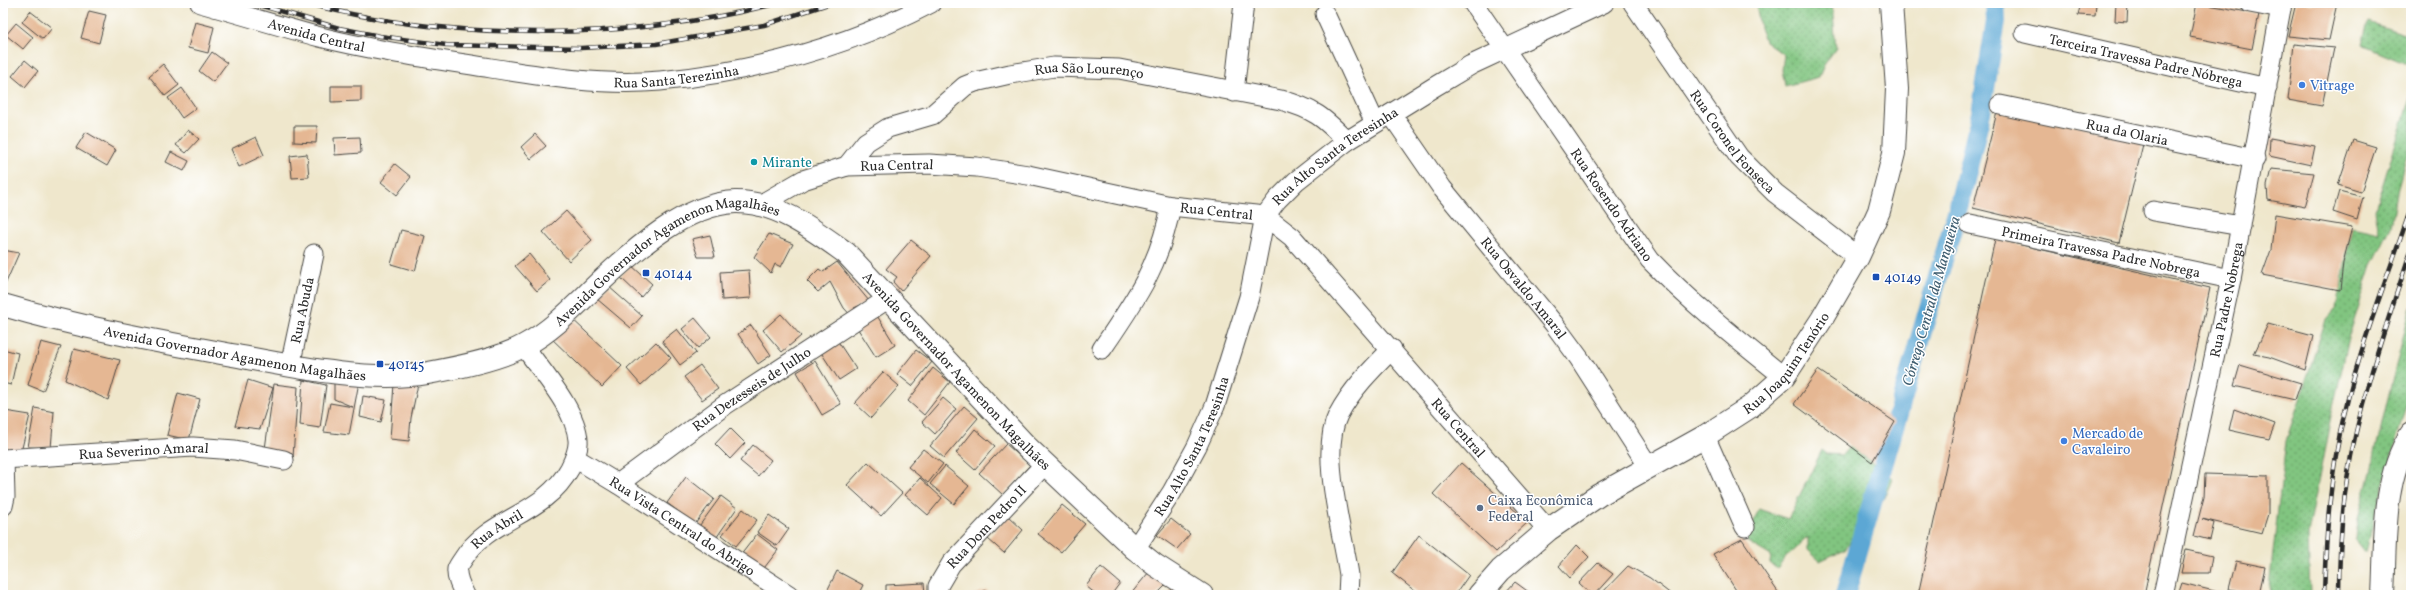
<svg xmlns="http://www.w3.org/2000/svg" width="2414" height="598" font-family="Vollkorn,serif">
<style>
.grass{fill:url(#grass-dots);stroke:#567856}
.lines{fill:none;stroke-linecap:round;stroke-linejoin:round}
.canal{stroke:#5ba7d4;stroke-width:20}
.building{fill:#e5b793}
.minor-casing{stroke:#484743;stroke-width:21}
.tertiary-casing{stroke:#484743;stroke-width:24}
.secondary-casing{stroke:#484743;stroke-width:24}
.minor{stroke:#fff;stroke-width:19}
.tertiary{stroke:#fff;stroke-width:22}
.secondary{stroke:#fff;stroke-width:22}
.rail-casing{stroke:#2b2b2b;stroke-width:4.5}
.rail{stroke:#fff;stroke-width:3;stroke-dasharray:9;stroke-linecap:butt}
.shop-dot{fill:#3f7fe0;stroke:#fff;stroke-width:1.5}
.culture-dot{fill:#0f9aa8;stroke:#fff;stroke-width:1.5}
.transit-dot{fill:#1a4fb4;stroke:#fff;stroke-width:1.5}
.service-dot{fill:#5c6f8a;stroke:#fff;stroke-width:1.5}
.labels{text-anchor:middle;stroke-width:3;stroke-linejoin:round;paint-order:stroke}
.street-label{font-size:14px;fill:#2b2b2b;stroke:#fff}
.shop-label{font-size:14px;fill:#366cbe;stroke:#fff;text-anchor:start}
.culture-label{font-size:14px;fill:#0d838f;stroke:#fff;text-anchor:start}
.transit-label{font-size:14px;fill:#164399;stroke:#fff;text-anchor:start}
.service-label{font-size:14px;fill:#4e5e75;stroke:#fff;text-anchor:start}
.water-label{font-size:15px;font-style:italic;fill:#3e5d6f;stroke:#fff}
</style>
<defs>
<pattern id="grass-dots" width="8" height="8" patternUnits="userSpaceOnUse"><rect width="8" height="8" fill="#81c580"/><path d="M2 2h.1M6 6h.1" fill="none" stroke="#6aa069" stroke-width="1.8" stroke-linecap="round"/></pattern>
</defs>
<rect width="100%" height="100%" fill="#fff"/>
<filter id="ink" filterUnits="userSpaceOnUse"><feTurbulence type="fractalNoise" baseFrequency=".025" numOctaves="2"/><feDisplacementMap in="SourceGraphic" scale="8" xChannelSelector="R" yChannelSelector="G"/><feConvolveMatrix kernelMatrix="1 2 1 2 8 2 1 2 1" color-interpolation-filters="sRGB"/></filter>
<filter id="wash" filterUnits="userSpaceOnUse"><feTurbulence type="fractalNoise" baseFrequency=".012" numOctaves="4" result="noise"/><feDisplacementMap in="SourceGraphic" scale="16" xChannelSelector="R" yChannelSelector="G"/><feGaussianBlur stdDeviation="0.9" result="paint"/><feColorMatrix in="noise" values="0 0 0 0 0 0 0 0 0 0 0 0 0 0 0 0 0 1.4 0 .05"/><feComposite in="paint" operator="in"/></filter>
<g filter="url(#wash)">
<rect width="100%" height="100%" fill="#efe7cc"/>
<path class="grass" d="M1756,3H1832L1836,48L1824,65L1819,77L1785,86L1782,70L1784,55L1765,41L1760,28Z
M2368,22L2411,36V66L2362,45Z
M2411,95V141L2398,187L2391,227L2372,265L2351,330L2331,416L2308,534L2310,595H2268L2286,441L2326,319L2337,307L2352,227L2379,233L2375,209Z
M2411,306V389L2373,521L2366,553L2355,539C2356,518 2364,500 2369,479C2382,421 2396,364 2411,306Z
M1850,446L1893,478L1876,515L1857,532L1845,549L1820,561L1808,550V537L1788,555L1777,569L1770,563L1771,556L1746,541L1759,509L1788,519L1822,450L1827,454L1842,455Z"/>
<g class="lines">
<path class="canal" d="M1845,595L1959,205L1981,113L1996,21L1995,3"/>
</g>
<g id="blocks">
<path class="building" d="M2081,3H2096L2095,16L2078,15Z
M2116,3H2128L2127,22L2115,21Z
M2197,3L2259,14L2252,49L2190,37Z
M2296,3H2337L2329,40L2288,36Z
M30,11L52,28L43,39L22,22Z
M89,11L106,15L99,43L81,38Z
M195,22L214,27L208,53L188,48Z
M16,23L33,37L23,49L6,35Z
M2294,44L2334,48L2322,106L2288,100Z
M212,52L227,63L213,82L199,71Z
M25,60L38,71L25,87L12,76Z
M163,64L179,85L165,96L149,76Z
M331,86H361V101L331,102Z
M182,88L196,108L182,118L168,98Z
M1998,108L2144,140L2119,243L1973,208Z
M294,126H317L316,143L294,142Z
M188,130L199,139L186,153L176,145Z
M86,132L116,150L107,166L76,148Z
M535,134L546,146L531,159L521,147Z
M256,137L264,155L239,167L231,149Z
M360,137L361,153L335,155L334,138Z
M2270,138L2315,146L2311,165L2269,156Z
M2353,140L2376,147L2361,192L2338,185Z
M171,152L189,161L184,171L166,162Z
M307,154L309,177L292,178L290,156Z
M395,164L411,177L397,195L381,182Z
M2271,169L2314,173L2305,207L2268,200L2267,186Z
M2339,191L2363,197L2357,220L2333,212Z
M566,211L592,240L569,261L543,232Z
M2275,214L2352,227L2343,263L2340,290L2262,275L2271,250Z
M401,230L425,236L415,271L391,264Z
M769,234L793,244L781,267L775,264L771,273L754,257Z
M710,235L715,257H698L692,239Z
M1995,239L2210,288L2144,595H1918Z
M911,240L931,256L901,291L893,282L897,277L886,269Z
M3,250L19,253L4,287H3Z
M529,254L550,280L537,291L515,266Z
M837,262L869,301L854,308L858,313L854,319L844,308L830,282L818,292L807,281L819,269L823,272Z
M631,265L652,284L641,297L620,277Z
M749,270L751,298L722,300L720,272Z
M608,286L642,316L631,328L597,299Z
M781,314L801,336L782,352L763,330Z
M876,314L895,345L876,357L856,326Z
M568,315L622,366L602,387L549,336Z
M695,318L711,337L698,348L682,329Z
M2268,324L2313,336L2305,370L2269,357L2254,354Z
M751,325L771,355L758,364L738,334Z
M677,329L696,353L680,365L662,341Z
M835,337L856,369L839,380L818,348Z
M41,342L61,347L43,391L28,385Z
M656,342L671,358L641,385L627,369Z
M3,349L18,353L11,385L3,383Z
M74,349L120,360L108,400L65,380Z
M916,350L932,362L912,386L897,374Z
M815,361L841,404L822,415L797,372Z
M700,365L718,389L702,400L684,377Z
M2240,365L2301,383L2295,400L2234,386Z
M933,368L950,382L924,415L908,401Z
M1818,370L1895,422L1872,462L1794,404Z
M883,372L899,386L871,418L855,403Z
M248,380L273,388L260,429L235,426Z
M303,380L326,385L320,428L300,425Z
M334,381L359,382L349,435L324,432L330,403L353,407L334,399Z
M274,384L298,387L293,457L264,456Z
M394,384H418L411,418L409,441L390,439Z
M178,393L200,399L189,440L167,435Z
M363,396L386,400L381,422L360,417Z
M943,398L956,409L935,434L922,422Z
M964,406L978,418L944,458L930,446Z
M35,408L54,412L51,448L28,447Z
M2234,409L2275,424L2269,439L2229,430Z
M5,411L30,415L21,452L3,454V420Z
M730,428L745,443L730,459L715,444Z
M975,429L995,446L975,470L956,453Z
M1006,444L1030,465L1003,495L979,473Z
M753,445L771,460L758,476L740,461Z
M923,449L943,464L928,483L908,467Z
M868,462L902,493L881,516L847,485Z
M1461,463L1528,522L1496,552L1433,494Z
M945,466L969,486L954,504L930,484Z
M2205,474L2268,476V514L2262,533L2202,519L2214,523L2210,540L2194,536L2204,497Z
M686,477L714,499L695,524L667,503Z
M920,478L942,498L928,515L905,495Z
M721,496L737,508L714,541L697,529Z
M1062,505L1085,524L1061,552L1038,534Z
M743,509L757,520L736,546L722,535Z
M769,515L789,529L777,546L757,532Z
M1008,516L1023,530L1004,553L988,539Z
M1171,519L1190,534L1177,549L1157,535Z
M757,534L778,550L761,572L740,556Z
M1419,535L1469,575L1455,595H1420L1392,573Z
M1742,539L1780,595H1739L1713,554Z
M1577,545L1589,557L1570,578L1559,566Z
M2186,550L2212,556L2209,573H2181Z
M2236,561L2265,567L2259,594L2229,589Z
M1598,563L1613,574L1594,595H1592L1579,583Z
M1628,566L1650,578L1672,595H1600Z
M1101,567L1120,583L1111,595H1097L1086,586Z
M837,571L863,585L858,595H825Z
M1149,572L1167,584L1156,595H1130Z
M1515,582L1530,593L1529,595H1503Z
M924,583L925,594L886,595V585Z
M2182,583L2226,594V595H2178Z
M1173,588L1182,595H1166Z
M987,590L989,595H973Z"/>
</g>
</g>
<g filter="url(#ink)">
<use href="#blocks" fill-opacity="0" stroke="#484743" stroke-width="1"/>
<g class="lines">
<g class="minor-casing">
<g id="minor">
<path id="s1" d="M200,3C240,14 279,26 320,37C376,51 434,59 491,68C546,77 604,86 660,81C753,72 847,47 931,3"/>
<path id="s2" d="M1473,3L1650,260C1691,303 1738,340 1784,377"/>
<path id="s3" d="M1633,3L1739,157L1775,193L1858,257"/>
<path d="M2250,3L2281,9"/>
<path d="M1325,14L1375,123"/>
<path id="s4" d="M2025,33L2267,88"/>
<path d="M1234,92L1244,3"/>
<path id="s5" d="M2000,105L2255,159"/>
<path id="s6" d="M1391,114L1442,188L1554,324L1579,358L1649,467"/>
<path id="s7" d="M847,166L866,142L888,128L932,115L965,86L975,82L1010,74L1054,67L1119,69L1281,100C1314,109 1323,117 1347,141"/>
<path id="s8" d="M758,206L803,180L847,166L929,164L977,167L1028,175L1171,206L1265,216L1292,237L1548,530"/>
<path d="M2153,211L2241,226"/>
<path id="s9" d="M1970,224L2231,279"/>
<path d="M1102,349C1136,299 1159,267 1171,206"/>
<path id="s10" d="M290,366L314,254"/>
<path d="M1705,436L1745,527"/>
<path id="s11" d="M575,458L618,484L789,595"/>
<path id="s12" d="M3,459L193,447L235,450L284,460"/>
<path id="s13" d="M618,484L725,405L889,298"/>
<path d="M3,506L5,497L4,459"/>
<path id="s14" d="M1135,549L1172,492L1197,446L1215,406L1249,297L1265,216L1277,200L1296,181L1347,141L1434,87L1471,65L1604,3"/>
<path id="s15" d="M465,595C461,587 456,578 457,569C458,566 461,562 463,559C489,517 544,516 570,468C574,460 579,450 578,440C576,409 541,371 524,346"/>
<path id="s16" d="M938,595V586L951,564L1045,464"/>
<path d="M1348,595L1349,575C1343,533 1319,453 1338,415C1351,390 1372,369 1392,349"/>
<path id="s17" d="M2163,595L2231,279L2282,3"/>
</g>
</g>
<g class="tertiary-casing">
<g id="tertiary">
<path id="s18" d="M1479,595L1501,570L1548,530L1599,495L1705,436L1750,407L1784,377L1822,319L1858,257L1879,211L1894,153L1897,89L1891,3"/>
<path d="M2383,595C2386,543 2381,480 2411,434"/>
</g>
</g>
<g class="secondary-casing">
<g id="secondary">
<path id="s19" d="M3,305C78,327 155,341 232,355C291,366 368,383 428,373C456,368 501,359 525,345C553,330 576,305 599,283C633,251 685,204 735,202C776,201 814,230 846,253L1027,447L1135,549L1155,565L1202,595"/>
</g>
</g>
<use href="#minor" class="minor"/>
<use href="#tertiary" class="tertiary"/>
<use href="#secondary" class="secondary"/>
<g class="rail-casing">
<path id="rail" d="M252,3L339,28L380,36L446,45L581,48L656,44L764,25L831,3
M305,3C448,42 635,41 778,3
M2324,595C2326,534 2330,474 2344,415C2360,345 2388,276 2411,208
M2339,595C2339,560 2342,513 2347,479C2359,401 2386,326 2411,250"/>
</g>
<use href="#rail" class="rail"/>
</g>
</g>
<g class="shop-dot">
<circle cx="2302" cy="85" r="4"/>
<circle cx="2064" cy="441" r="4"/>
</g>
<circle class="culture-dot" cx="754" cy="162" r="4"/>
<g class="transit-dot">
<rect x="642" y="269" width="8" height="8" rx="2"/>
<rect x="1872" y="273" width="8" height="8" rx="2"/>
<rect x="376" y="360" width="8" height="8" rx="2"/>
</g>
<circle class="service-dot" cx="1480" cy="508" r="4"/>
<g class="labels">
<g class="street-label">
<text dy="5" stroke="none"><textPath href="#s1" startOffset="121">Avenida Central</textPath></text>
<text dy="5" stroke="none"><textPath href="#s4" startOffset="124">Terceira Travessa Padre Nóbrega</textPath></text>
<text dy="5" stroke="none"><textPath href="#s7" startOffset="273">Rua São Lourenço</textPath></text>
<text dy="5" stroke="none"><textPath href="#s1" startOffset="485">Rua Santa Terezinha</textPath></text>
<text dy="5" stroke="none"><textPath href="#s5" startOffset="130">Rua da Olaria</textPath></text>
<text dy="5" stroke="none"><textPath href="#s3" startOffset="171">Rua Coronel Fonseca</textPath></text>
<text dy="5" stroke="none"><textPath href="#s14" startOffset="454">Rua Alto Santa Teresinha</textPath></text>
<text dy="5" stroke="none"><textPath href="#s8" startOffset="148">Rua Central</textPath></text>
<text dy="5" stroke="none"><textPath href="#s2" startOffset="245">Rua Rosendo Adriano</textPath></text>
<text dy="5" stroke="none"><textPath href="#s8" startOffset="472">Rua Central</textPath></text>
<text dy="5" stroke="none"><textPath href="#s9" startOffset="134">Primeira Travessa Padre Nobrega</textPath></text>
<text dy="5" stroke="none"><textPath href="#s19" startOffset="705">Avenida Governador Agamenon Magalhães</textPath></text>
<text dy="5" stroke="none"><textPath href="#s6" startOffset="219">Rua Osvaldo Amaral</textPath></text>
<text dy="5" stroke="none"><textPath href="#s17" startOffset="302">Rua Padre Nobrega</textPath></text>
<text dy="5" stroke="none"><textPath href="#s10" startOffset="57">Rua Abuda</textPath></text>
<text dy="5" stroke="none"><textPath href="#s19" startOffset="237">Avenida Governador Agamenon Magalhães</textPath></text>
<text dy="5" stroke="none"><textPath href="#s18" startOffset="389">Rua Joaquim Tenório</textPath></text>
<text dy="5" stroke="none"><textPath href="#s19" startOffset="1078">Avenida Governador Agamenon Magalhães</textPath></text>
<text dy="5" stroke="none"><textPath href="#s13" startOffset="164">Rua Dezesseis de Julho</textPath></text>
<text dy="5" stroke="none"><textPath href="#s8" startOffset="808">Rua Central</textPath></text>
<text dy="5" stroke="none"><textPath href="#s14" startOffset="118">Rua Alto Santa Teresinha</textPath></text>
<text dy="5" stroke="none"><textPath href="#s12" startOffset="141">Rua Severino Amaral</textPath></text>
<text dy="5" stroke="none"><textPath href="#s11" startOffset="127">Rua Vista Central do Abrigo</textPath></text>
<text dy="5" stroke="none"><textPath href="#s16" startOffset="86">Rua Dom Pedro II</textPath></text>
<text dy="5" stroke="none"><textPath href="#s15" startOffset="85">Rua Abril</textPath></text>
</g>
<g class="shop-label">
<text x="2310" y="90">Vitrage</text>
<text x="2072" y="438">Mercado de<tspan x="2072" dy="16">Cavaleiro</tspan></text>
</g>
<g class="culture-label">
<text x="762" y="167">Mirante</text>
</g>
<g class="transit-label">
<text x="654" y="278">40144</text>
<text x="1884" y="282">40149</text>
<text x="388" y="369">40145</text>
</g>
<g class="service-label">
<text x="1488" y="505">Caixa Econômica<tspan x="1488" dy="16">Federal</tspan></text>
</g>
<g class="water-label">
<text transform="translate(1931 301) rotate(-74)" y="5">Córrego Central da Mangueira</text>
</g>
</g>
<rect width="2414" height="598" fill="none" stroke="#fff" stroke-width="16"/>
</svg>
